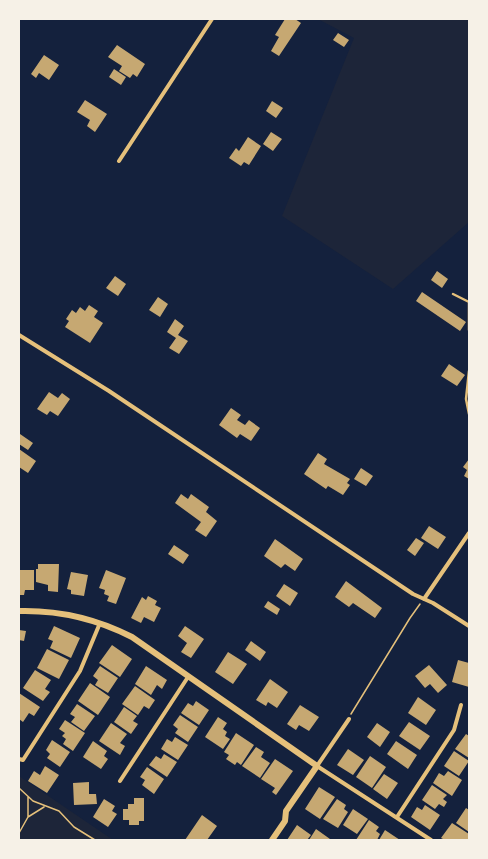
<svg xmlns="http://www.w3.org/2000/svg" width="488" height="859" font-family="'Noto Sans',sans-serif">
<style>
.green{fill:#1d2539}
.building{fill:#c6a872}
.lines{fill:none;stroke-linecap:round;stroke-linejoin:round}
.path{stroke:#e5c07b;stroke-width:1.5}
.service{stroke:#e5c07b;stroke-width:2.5}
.minor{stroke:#e5c07b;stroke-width:4}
.tertiary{stroke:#e5c07b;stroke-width:6}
</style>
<rect width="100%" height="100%" fill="#14213d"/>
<path class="green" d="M318,19H469V222L393,289L282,216L354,38Z
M19,776L113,840H19Z"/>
<path class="building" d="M285,19H295L301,23L279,56L271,51L279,37L275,35Z
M338,33L349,40L344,47L333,40Z
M117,45L145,64L137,77L133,74L130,78L119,71L122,66L108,57Z
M44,55L59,65L49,80L39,73L36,78L31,74Z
M114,69L126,77L121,85L109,77Z
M85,100L107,114L95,132L87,126L90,120L77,112Z
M272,101L283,108L276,118L266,111Z
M271,132L282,139L273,151L263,144Z
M248,137L261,146L249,165L244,162L241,166L229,158L236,148L239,151Z
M437,271L448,279L442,288L431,280Z
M115,276L126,284L118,296L106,288Z
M422,292L466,322L460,331L416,301Z
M158,297L168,304L160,317L149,310Z
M89,305L98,311L94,317L103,323L90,343L65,327L69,321L66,319L72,310L76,313L80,307L85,311Z
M175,319L184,326L178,335L188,341L179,354L169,348L176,338L167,332Z
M449,364L465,375L457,386L441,376Z
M49,392L58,398L62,393L70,399L58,416L50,411L47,415L37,409Z
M231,408L241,415L237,420L245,425L249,420L260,428L251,441L240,434L237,438L219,425Z
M20,434L33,443L28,450L19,444Z
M19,449L36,461L28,473L19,467Z
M318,453L327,459L324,464L350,479L347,483L350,485L343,495L328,486L326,489L304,474Z
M469,459V479L464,476L467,470L463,467Z
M361,468L373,476L366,486L354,479Z
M181,494L188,499L191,494L209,507L206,512L217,521L206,537L195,530L201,522L175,503Z
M429,526L446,537L438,549L421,538Z
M416,538L424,543L415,556L407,550Z
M275,539L303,559L295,571L285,564L281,568L264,556Z
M174,545L189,555L183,564L168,554Z
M38,564H59L58,592L48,591V585L36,582V569H38Z
M19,570H34V590H25L24,595H19Z
M106,570L126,578L116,604L107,601L109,596L104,594L105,590L99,588Z
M71,572L88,575L84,596L71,594V590L67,589Z
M346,581L382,608L375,618L353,603L349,607L335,597Z
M284,584L298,593L290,606L276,596Z
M148,596L157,601L155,605L161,608L154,622L144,617L141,623L131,618L142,597L146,600Z
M268,601L280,609L277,615L264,607Z
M54,626L80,638L71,658L50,648L53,641L48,639Z
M185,626L204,639L191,658L181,652L187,643L178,636Z
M19,630L26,631L24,641L19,640Z
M251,641L266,652L260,661L245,650Z
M112,645L132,659L120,677L99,663Z
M47,649L69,660L59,679L37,668Z
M228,652L247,664L233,684L215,672Z
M458,660L469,663V687L452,682Z
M429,665L447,685L438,693L430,684L425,688L415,676Z
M100,666L118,678L108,693L95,685L98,680L93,676Z
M146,666L167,680L162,689L157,685L151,695L135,684Z
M35,670L51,680L45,689L50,692L43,701L23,688Z
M270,679L288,692L277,708L268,702L266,706L256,700Z
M90,683L110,697L98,715L78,701Z
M135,686L155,700L149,709L144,706L138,715L122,704Z
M19,693L40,707L34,716L29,713L23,722L19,719Z
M418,697L436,710L426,725L408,713Z
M196,701L209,710L199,725L181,713L188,703L193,706Z
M77,704L95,716L84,731L71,722L75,717L70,714Z
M300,705L319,717L309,731L299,725L296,730L287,724Z
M124,707L137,716L133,721L138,724L131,734L114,722Z
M180,715L198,727L188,742L175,733L178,729L173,725Z
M218,717L227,723L223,729L227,732L225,736L230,739L223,749L205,737Z
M65,720L85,733L73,751L63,744L66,739L62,736L65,733L59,729Z
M409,722L430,736L420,750L399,736Z
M111,723L127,734L120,743L125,746L120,755L99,741Z
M377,723L390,732L380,747L367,737Z
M236,733L254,745L241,765L237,762L235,765L226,759L229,755L224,752Z
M466,734L469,736V758L455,749Z
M175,737L188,745L178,760L161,749L167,739L172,742Z
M52,740L70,752L60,767L47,758L50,754L46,750Z
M93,741L107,751L104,756L108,759L101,769L83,757Z
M396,741L417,755L408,769L387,754Z
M256,747L264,752L261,757L270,763L260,778L242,766Z
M348,749L364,760L353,775L337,765Z
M454,751L469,761L459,776L444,766Z
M164,754L177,762L167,777L149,765L156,756L161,759Z
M370,756L386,767L372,788L356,777Z
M275,759L293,771L276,795L272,792L275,788L261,779Z
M45,766L59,775L47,793L28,781L34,771L40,775Z
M147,767L164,779L154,794L142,785L145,780L140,777Z
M448,771L462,780L452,796L433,783L439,773L444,776Z
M384,774L398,783L387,799L373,789Z
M89,782V794H96L97,804L74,805L73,783Z
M432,785L447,795L443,799L447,802L444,807L439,804L435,809L422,800Z
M319,787L335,797L320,819L305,809Z
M134,798H144V821H139V825H129V820H123V809H128V804H134Z
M104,799L115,806L112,811L117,814L108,827L93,817Z
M337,799L346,805L344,809L348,812L338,828L323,819Z
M425,805L440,815L430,830L411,817L417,807L422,810Z
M466,808L469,810V832L456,823Z
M353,809L368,819L357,834L343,825Z
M202,815L217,826L207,840H185Z
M369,820L379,827L376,831L380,834L377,840H356Z
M452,823L469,834L468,840H445L441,838Z
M297,825L311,835L307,840H287Z
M316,829L330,839L329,840H309Z
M385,830L400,840H379Z"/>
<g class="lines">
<path class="path" d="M351,714L410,618L420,604
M19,788L33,801L59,811L74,827L95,840
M28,797V817
M19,833L28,817L44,807"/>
<path class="service" d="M453,294L469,302
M469,302V330
M469,371L466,399L469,414"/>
<path class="minor" d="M119,161L212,19
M19,335L109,391L413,594L433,603L469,626
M424,599L469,533
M349,719L317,766L431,840
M19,759L23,760L80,671L100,623
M120,781L188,677
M397,817L454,730L461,705"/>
<path class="tertiary" d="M19,611C59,610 97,619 132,637L317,766L286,811L285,821L272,840"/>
</g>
<rect width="488" height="859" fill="none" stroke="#f6f1e7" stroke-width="40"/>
</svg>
